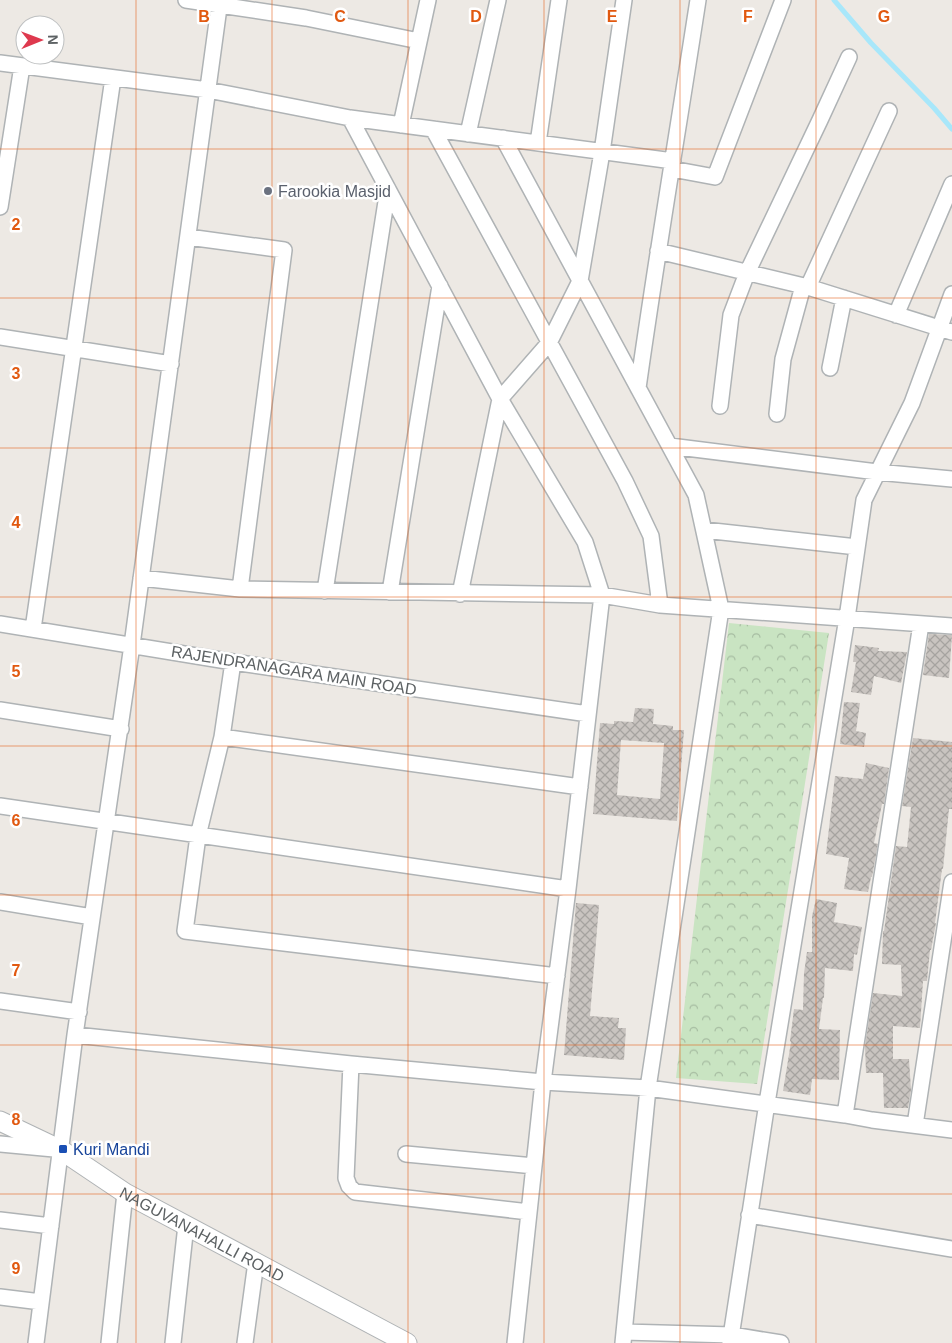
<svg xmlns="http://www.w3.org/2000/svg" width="952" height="1343" font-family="Arial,sans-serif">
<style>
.forest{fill:url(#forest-crowns)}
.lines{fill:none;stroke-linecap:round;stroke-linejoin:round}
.stream{stroke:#a8e7fa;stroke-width:5}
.building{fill:url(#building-cross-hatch);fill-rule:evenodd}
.minor-casing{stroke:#afb3b5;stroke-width:18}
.tertiary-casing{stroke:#afb3b5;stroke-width:21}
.minor{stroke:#fff;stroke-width:15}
.tertiary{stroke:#fff;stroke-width:19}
.grid{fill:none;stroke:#e15910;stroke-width:1;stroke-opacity:0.55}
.worship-dot{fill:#6b7280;stroke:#fff;stroke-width:2}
.transit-dot{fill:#1a4fb4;stroke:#fff;stroke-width:2}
.labels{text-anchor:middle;stroke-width:5;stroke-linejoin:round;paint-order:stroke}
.worship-label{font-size:16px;fill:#5b616d;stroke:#fff;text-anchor:start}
.street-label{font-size:16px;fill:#5c6163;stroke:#fff}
.transit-label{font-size:16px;fill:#164399;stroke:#fff;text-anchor:start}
.grid-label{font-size:16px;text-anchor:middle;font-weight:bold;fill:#e15910;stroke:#fff;stroke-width:5;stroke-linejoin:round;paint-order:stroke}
</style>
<defs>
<pattern id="forest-crowns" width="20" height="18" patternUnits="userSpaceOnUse" patternTransform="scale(1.25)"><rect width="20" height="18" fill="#c9e4c2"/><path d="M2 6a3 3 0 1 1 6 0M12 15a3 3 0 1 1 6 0" fill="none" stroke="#a6bca1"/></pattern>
<pattern id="building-cross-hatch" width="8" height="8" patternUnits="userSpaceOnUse" patternTransform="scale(1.25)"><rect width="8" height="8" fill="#c9c4c0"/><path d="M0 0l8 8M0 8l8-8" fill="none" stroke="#a6a3a0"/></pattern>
</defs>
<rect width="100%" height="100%" fill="#ede9e4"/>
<path class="forest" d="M729,623L829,633L757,1084L676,1078Z"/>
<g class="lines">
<path class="stream" d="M834,0L871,43L934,108L952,129"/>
</g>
<path class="building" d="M929,634L952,635L949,678L923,675Z
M855,645L879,648L878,651L907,652L901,683L874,676L871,695L851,692L856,662H853Z
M844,702L860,703L856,731L866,733L864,747L840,744Z
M635,708L654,709L653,724L673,726V730H684L677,821L593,814L600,723L614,724V721L633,722ZM621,740L664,743L660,799L617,795Z
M913,738L952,742V809H949L943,869H942L935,923H936L931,950H930L927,981H923L920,1028L893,1026V1059H909L911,1090L908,1108H884L883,1073H866L865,1046L873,993L902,996L901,965L882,964L883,931H884L896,846L907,847L911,807L902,806Z
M866,763L889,768L884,804H882L874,843L878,844L872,877H871L868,892L844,889L849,858L826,854L835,776L863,779Z
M816,899L837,903L834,922L862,927L857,955L854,954L853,971L825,968L824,998H823L819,1029L840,1030L839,1080L812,1079L810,1095L783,1091L791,1042L790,1041L794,1009L803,1010L804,973L807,952H812V916Z
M576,903L599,905L590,1016L619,1018L618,1028H626L624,1060L564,1055Z"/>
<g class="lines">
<g class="minor-casing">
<path id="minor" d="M186,0L306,18L419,41
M0,63L208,90L350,118L673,161
M350,118L500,399L585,542L602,595L568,889L543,1082L515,1343
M401,125L428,0
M433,129L625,481L651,536L660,605
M468,134L498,0
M503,138L696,495L721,609L648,1088L623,1343
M538,143L559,0
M672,169L715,177L783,0
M0,207L22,66
M188,237L284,250L240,589
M658,251L808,287L952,332
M808,287L889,111
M896,315L952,184
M0,337L171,364
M830,368L844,298
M638,388C656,259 678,130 698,0
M720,406L731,315L747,273L820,120L849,57
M777,414L783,359L803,286
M670,446L877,472L952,479
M704,530L857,547
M141,578L240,589L602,595L660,605L952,626
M325,591L388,189
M390,592L440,286
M460,594L500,399L549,343L580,281L602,152L624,0
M0,624L233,662L588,714
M33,629L113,78
M233,662L222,737L198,836L185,931L557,976
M0,710L121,729
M222,737L580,787
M0,806L568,889
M0,902L92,917
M0,1001L79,1012
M75,1035L351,1064L543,1082L648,1088L845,1115L872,1120L952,1130
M351,1064L346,1178L349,1186L355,1192L529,1212
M845,1115L921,624
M915,1125L952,882
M0,1144L54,1149
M406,1154L534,1166
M749,1215L952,1249
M0,1220L51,1226
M0,1297L41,1302
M624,1332L732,1335L781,1343
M36,1343L75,1035L132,645L220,0
M109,1343L125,1193
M173,1343L186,1225
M245,1343L256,1262
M730,1343L767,1103L847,618L864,500L912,403L952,294"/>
</g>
<g class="tertiary-casing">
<g id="tertiary">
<path id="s1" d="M0,1121L61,1150L125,1193L407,1343"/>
</g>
</g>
<use href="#minor" class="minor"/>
<use href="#tertiary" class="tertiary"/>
</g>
<path class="grid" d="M136,0V1343M272,0V1343M408,0V1343M544,0V1343M680,0V1343M816,0V1343M0,149H952M0,298H952M0,448H952M0,597H952M0,746H952M0,895H952M0,1045H952M0,1194H952"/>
<circle class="worship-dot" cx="268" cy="191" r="5"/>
<rect class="transit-dot" x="58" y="1144" width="10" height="10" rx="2.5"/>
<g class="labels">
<g class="worship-label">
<text x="278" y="197">Farookia Masjid</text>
</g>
<g class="street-label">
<text transform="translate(294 670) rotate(9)" y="6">RAJENDRANAGARA MAIN ROAD</text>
<text dy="6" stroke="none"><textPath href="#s1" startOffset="232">NAGUVANAHALLI ROAD</textPath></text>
</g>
<g class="transit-label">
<text x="73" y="1155">Kuri Mandi</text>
</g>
</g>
<g class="grid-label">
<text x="204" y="22">B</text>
<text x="340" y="22">C</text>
<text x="476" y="22">D</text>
<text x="612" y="22">E</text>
<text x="748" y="22">F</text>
<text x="884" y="22">G</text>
<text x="16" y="230">2</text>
<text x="16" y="379">3</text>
<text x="16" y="528">4</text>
<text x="16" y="677">5</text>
<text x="16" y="826">6</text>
<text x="16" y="976">7</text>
<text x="16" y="1125">8</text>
<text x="16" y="1274">9</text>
</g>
<g transform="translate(40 40) rotate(89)"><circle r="24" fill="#ffffff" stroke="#bec0c1"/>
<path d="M0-4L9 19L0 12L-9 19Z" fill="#de394e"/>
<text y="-8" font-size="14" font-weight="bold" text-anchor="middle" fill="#5c6163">N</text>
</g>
</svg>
